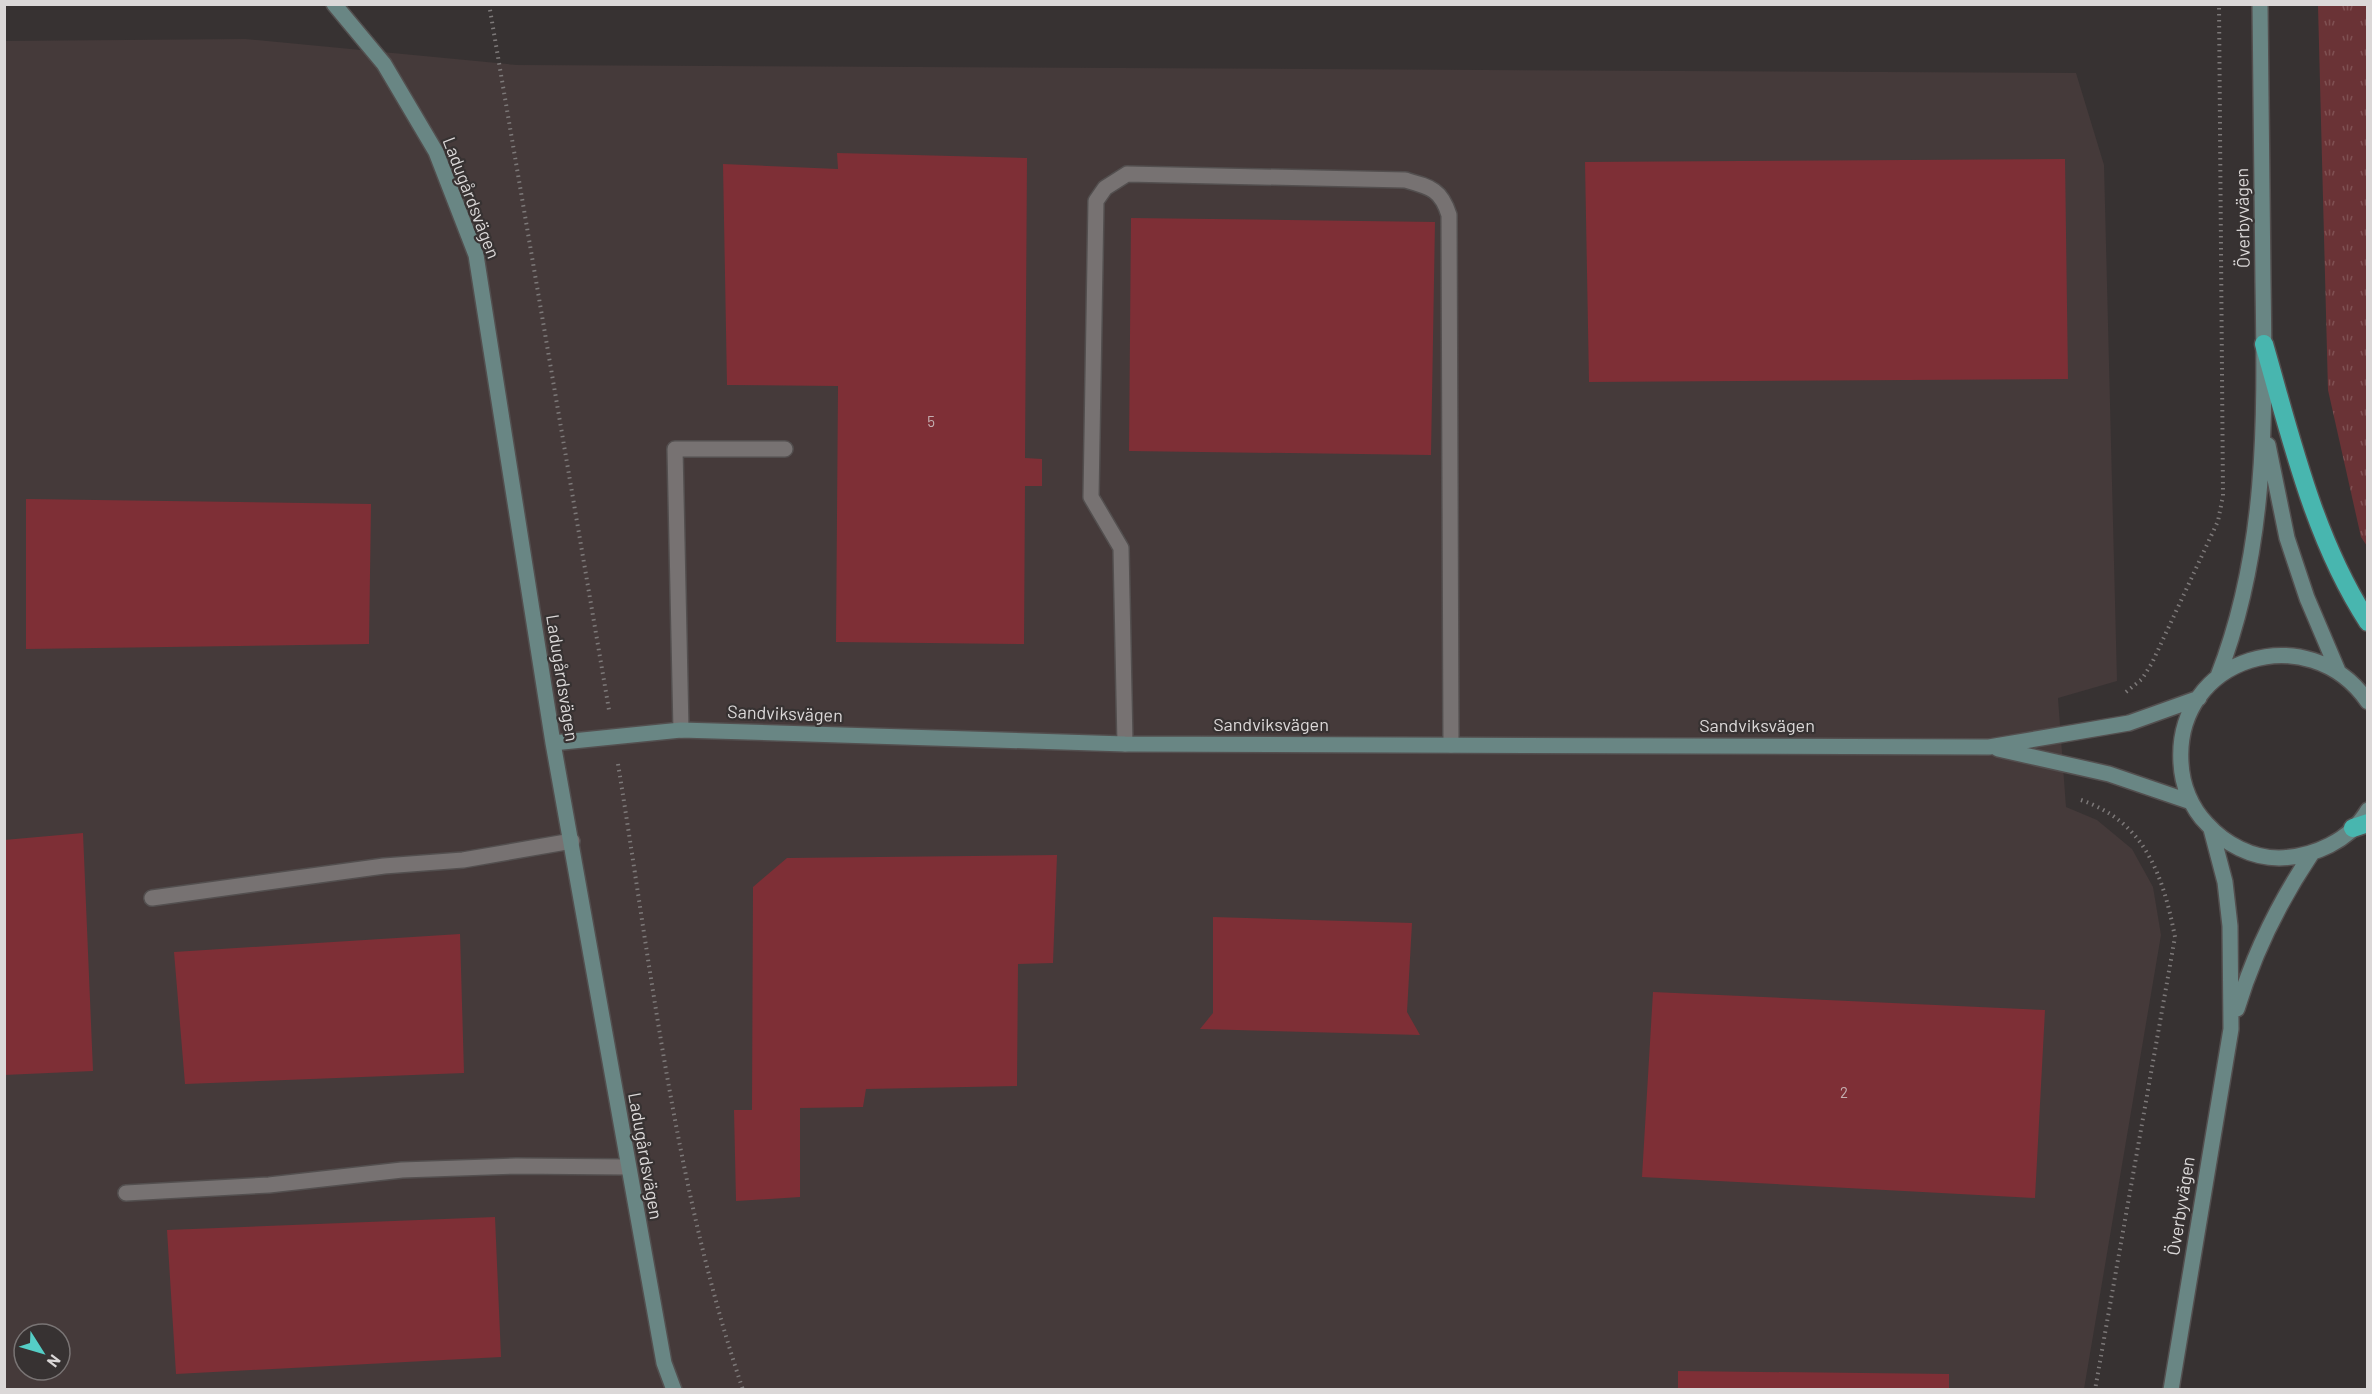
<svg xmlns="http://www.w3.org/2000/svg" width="2372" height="1394" font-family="Barlow,sans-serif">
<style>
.built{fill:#453a3a;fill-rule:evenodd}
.grass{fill:url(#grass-tufts)}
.building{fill:#7e2f36}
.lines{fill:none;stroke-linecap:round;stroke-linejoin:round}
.lane-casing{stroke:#534f4f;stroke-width:18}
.secondary-casing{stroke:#534f4f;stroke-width:18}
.highway-casing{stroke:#534f4f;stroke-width:21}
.path{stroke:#7d7979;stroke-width:4;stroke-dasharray:1.5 4.5;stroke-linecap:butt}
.lane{stroke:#777272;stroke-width:15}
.secondary{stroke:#698684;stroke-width:15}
.highway{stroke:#48b6af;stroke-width:18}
.labels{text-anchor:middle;stroke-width:4.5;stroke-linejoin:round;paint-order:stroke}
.number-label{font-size:15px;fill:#c4aeb0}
.street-label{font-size:18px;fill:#dbd8d8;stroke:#373232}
</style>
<defs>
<pattern id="grass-tufts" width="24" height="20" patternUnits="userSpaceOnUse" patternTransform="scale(1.5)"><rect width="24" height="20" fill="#6a3336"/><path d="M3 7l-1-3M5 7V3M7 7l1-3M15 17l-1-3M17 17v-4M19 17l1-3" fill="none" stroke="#7f5052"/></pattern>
</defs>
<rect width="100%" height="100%" fill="#373232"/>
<path class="built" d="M245,39L517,65L2076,73L2104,165L2117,681L2058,698L2066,807L2097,820L2132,849L2153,887L2161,935L2084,1389H5L4,41ZM24,1334H60V1370H24Z"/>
<path class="grass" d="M2318,5H2367V546L2361,537L2328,390Z"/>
<path class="building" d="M837,153L1027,158L1025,458L1042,459V486H1025L1024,644L836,642L838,386L727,385L723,164L838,169Z
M2065,159L2068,379L1589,382L1585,162Z
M1131,218L1435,222L1431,455L1129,451Z
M26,499L371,504L369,644L26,649Z
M83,833L93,1071L4,1075V840Z
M1057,855L1053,963L1018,964L1017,1086L866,1089L863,1107L800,1108V1197L736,1201L734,1110H752L753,887L787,858Z
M1213,917L1412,923L1407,1012L1420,1035L1200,1029L1213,1013Z
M460,934L464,1073L185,1084L174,952Z
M1653,992L2045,1010L2035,1198L1642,1177Z
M495,1217L501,1357L176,1374L167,1230Z
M1678,1371L1949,1374V1390H1678Z"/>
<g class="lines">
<g class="lane-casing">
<path id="lane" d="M681,730L675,449H785
M1125,744L1121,548L1091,497L1096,201L1105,188L1127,174L1405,180C1430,187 1441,189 1449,215L1451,745
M152,898L384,866L463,860L572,841
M126,1193L269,1185L402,1170L516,1166L627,1167"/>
</g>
<g class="secondary-casing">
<path id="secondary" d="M334,4L384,64L436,152L476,255L553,743L664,1363L674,1390
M2268,445L2287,538L2307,598L2338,671
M2218,676C2268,548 2265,417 2263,282C2262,189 2261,97 2260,4
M2368,702C2309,616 2174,657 2181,763C2182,785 2191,808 2207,824C2225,844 2252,858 2279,858C2313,857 2350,841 2368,810
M553,743L681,730L1125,744L1989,747L2129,723L2199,698
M1998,749L2109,774L2191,802
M2237,1009C2254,953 2279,902 2312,853
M2171,1390L2231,1029L2230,926L2225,882L2211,829"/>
</g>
<g class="highway-casing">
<path id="highway" d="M2264,344C2291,438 2314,539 2368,622
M2353,828L2368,823"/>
</g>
<path class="path" d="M489,4L609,710
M2126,692L2142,679L2152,663L2218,521L2223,496L2219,4
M618,764C652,974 675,1188 743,1390
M2081,800C2145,822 2163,875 2175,937L2095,1390"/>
<use href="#lane" class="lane"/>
<use href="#secondary" class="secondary"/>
<use href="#highway" class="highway"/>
</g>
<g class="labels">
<g class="number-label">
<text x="931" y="427">5</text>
<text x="1844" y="1098">2</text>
</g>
<g class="street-label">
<text transform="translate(471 198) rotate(69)" y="6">Ladugårdsvägen</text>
<text transform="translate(2243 218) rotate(-91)" y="6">Överbyvägen</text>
<text transform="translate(562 678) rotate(81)" y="6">Ladugårdsvägen</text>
<text transform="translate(785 714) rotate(2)" y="6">Sandviksvägen</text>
<text x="1271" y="731">Sandviksvägen</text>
<text x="1757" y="732">Sandviksvägen</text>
<text transform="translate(645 1156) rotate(80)" y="6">Ladugårdsvägen</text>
<text transform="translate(2181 1206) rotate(-81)" y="6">Överbyvägen</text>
</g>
</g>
<rect width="2372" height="1394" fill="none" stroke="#dbd8d8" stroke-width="12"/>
<g transform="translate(42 1352) rotate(127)"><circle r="28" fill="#373232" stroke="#797474" stroke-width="1.5"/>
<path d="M0-4.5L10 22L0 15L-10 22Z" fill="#55cec6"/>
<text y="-9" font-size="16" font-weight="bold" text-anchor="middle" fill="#dbd8d8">N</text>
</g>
</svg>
